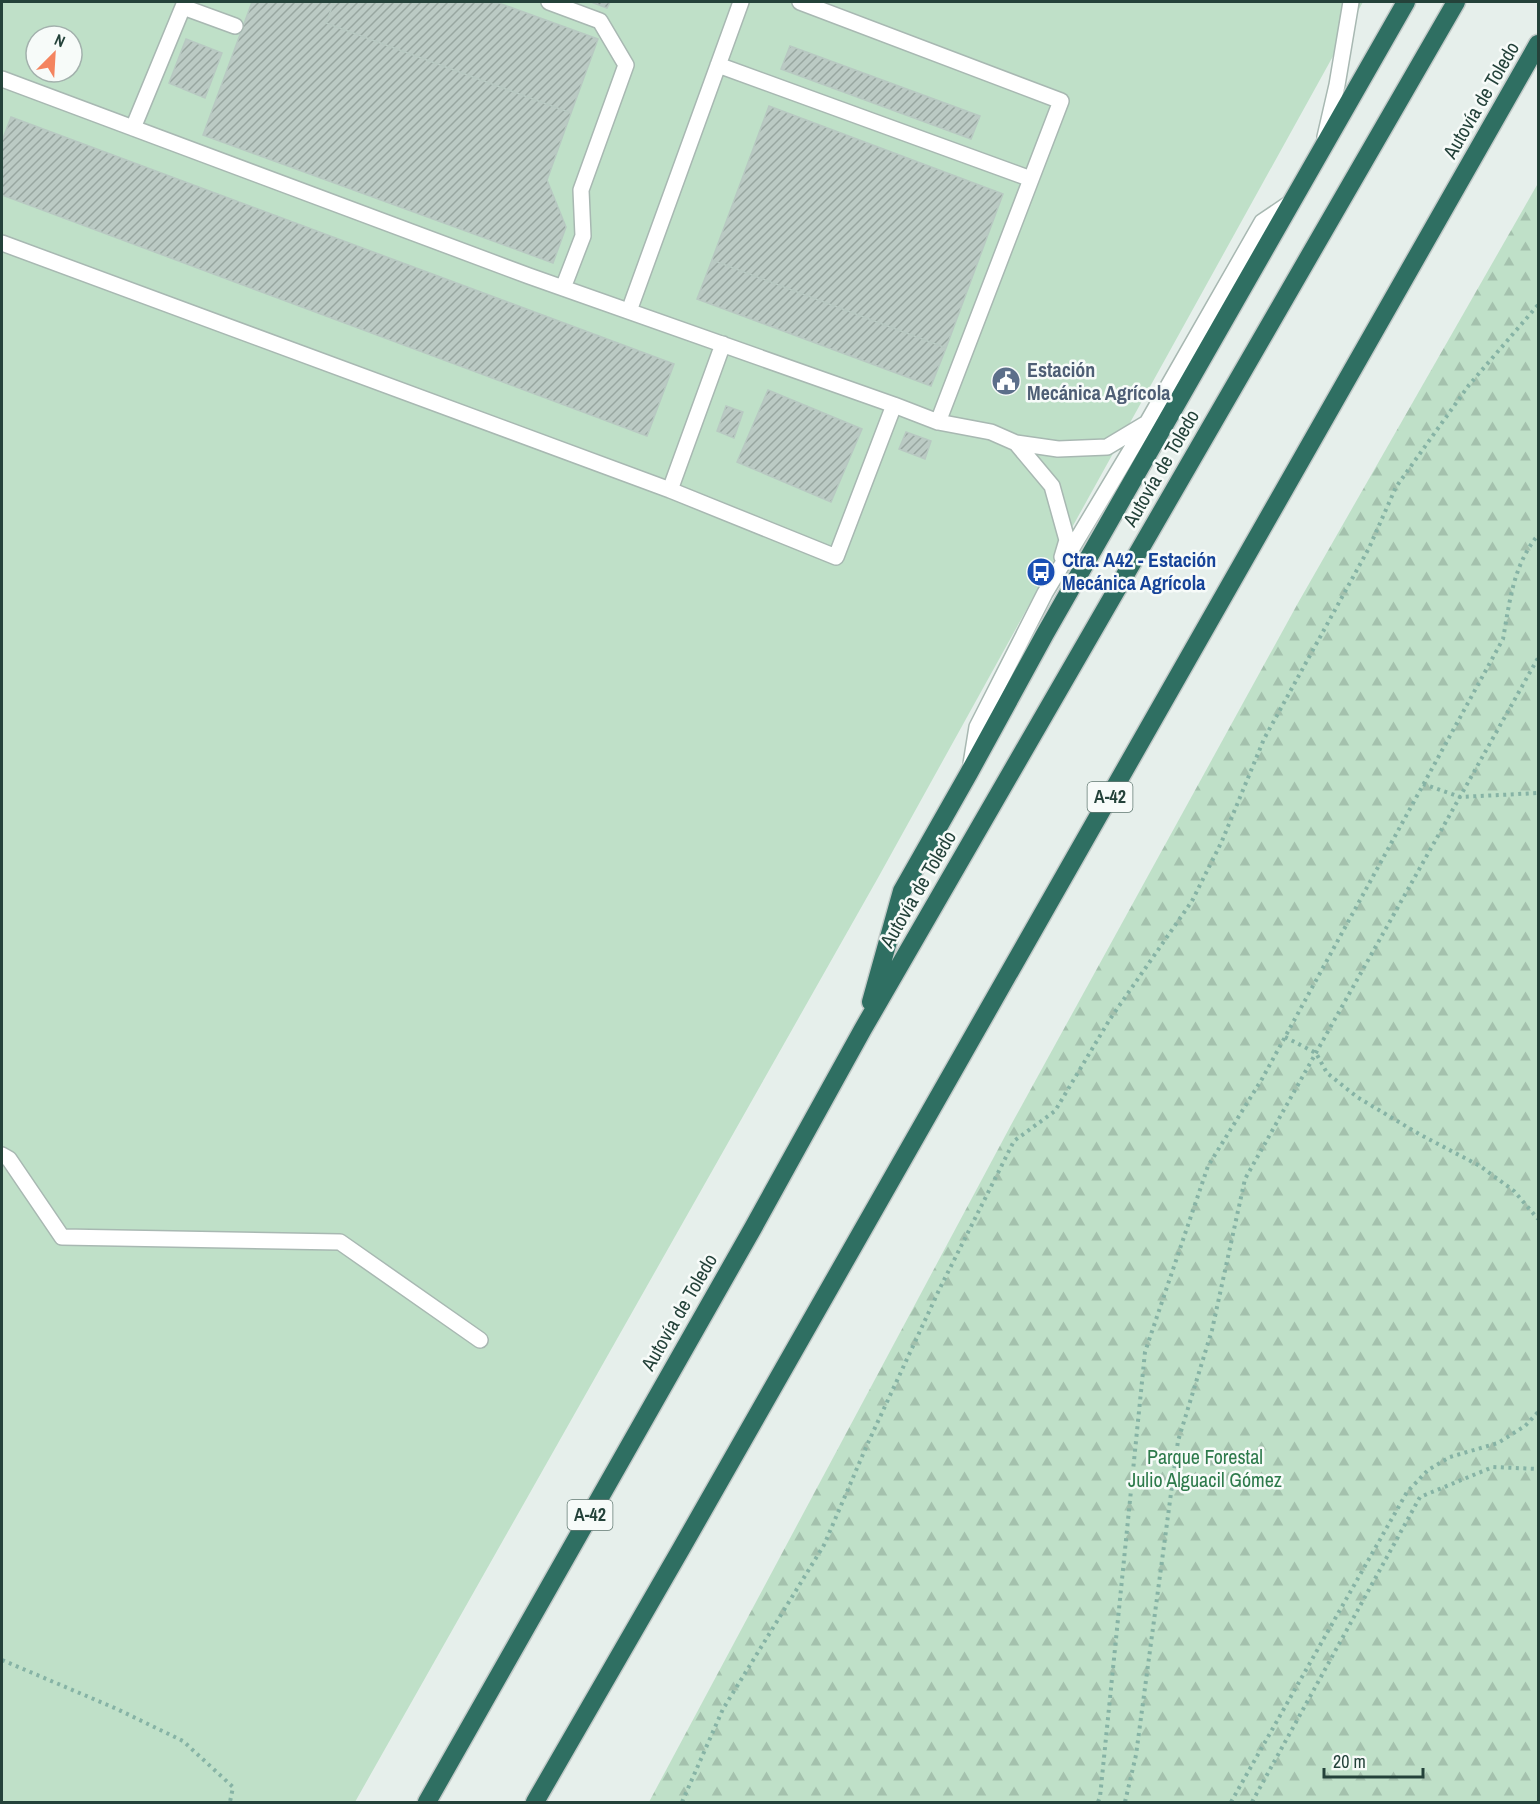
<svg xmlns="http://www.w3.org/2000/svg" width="1540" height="1804" font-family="'Archivo Narrow',sans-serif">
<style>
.grass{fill:#bfe0c8;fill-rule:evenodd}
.forest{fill:url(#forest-firs)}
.building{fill:url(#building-hatch);stroke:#b8c9c2;stroke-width:1.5}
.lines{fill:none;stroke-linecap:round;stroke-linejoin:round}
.lane-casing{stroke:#a8b8b2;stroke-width:18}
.highway-casing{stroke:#c2cac8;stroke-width:21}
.path{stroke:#86b3a5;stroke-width:4;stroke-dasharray:3 4.5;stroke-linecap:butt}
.lane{stroke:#fff;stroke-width:15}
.highway{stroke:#2f6f62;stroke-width:18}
.labels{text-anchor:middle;stroke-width:5;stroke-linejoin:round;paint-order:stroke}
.shield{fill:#f7fbf9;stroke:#637a73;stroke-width:1.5}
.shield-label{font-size:18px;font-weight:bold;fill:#24423a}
.street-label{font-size:20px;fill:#24423a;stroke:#f7fbf9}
.service-label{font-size:20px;font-weight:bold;fill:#4e5e75;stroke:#f7fbf9;text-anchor:start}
.transit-label{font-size:20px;font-weight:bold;fill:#164399;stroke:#f7fbf9;text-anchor:start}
.park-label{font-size:20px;fill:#2d7a4b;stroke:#f7fbf9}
</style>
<defs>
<pattern id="forest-firs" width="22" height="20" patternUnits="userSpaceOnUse" patternTransform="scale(1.5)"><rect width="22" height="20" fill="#bfe0c8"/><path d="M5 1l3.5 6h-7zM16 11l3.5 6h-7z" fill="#a4c1ad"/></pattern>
<pattern id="building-hatch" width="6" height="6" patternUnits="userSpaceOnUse" patternTransform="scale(1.5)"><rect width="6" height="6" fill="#bbcac4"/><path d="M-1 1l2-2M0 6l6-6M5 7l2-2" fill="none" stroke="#98a6a0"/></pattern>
</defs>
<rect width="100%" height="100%" fill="#e6efeb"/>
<path class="grass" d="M2,2H1363L879,876L355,1802H2ZM36,36H72V72H36Z"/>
<path class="forest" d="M1537,185L1538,186V1802H649L1011,1125L1298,603Z"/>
<path class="building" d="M252,2H334L326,23L571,113L547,180L566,227L553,263L203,135Z
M334,2H496L598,39L571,113L326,23Z
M591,2H610L607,8Z
M186,39L222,53L205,98L169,83Z
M790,46L980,116L971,139L781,69Z
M769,106L1003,194L946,348L712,260Z
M11,117L674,364L647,436L2,195V141Z
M712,260L946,348L931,386L697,299Z
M768,390L862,429L831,502L737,462Z
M726,406L743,412L734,438L717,431Z
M906,432L931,441L925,459L899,449Z"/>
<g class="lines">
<g class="lane-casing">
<path id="lane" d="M549,2L600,21L626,65L581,190L583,236L563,288
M800,2L1061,101L938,422
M183,7L235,26
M718,65L1031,179
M2,79L529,276L894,405L938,422L991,432L1016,443L1058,449L1107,447L1147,423
M133,128L185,2
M1325,137L1337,85L1351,2
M2,243L670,490L836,557L894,405
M629,311L741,2
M1016,443L1052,486L1067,540L1062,557
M670,490L723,344
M971,764L977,727L1045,593L1147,423L1262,222L1290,203
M2,1155L9,1159L62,1237L340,1242L480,1340"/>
</g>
<g class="highway-casing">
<path id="highway" d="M871,1002L902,891L969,773L1045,634L1406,2
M427,1802L753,1228L863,1029L1456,2
M535,1802L681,1549L1538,44"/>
</g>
<path class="path" d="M1423,784L1460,797L1538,793
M1285,1037L1316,1053L1327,1073L1357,1097L1419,1134L1480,1166L1514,1191L1538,1219
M2,1660L117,1709L183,1741L233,1787L230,1802
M682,1802L723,1709L824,1545L867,1445L940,1288L1014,1141L1055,1111L1110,1019L1192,901L1222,841L1264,739L1369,548L1396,487L1469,385L1538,305
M1098,1802L1100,1797L1145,1352L1208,1166L1262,1079L1503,639C1510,600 1513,566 1538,535
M1125,1802L1136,1755L1178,1441L1212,1330L1245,1179L1538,658
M1231,1802L1407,1492L1428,1470L1450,1457L1498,1443L1525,1426L1538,1412
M1252,1802L1420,1497L1493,1467L1538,1469"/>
<use href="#lane" class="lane"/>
<use href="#highway" class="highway"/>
</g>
<defs>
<g id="civic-disc" transform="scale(1.5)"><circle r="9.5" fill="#5c6f8a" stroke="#f7fbf9"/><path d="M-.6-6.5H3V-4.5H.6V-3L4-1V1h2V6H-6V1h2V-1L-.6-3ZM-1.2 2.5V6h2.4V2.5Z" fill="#fff"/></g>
<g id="bus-disc" transform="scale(1.5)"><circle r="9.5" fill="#1a4fb4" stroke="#f7fbf9"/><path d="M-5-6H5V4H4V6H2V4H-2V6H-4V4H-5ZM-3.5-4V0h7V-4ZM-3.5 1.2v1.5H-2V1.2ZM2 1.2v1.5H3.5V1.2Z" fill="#fff"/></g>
</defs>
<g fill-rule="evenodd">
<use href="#civic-disc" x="1006" y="381"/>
<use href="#bus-disc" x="1041" y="572"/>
</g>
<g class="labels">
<g class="shield">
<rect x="1087.5" y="782" width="45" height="30" rx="4.5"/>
<rect x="567.5" y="1500" width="45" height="30" rx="4.5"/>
</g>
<g class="shield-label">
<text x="1110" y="803">A-42</text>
<text x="590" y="1521">A-42</text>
</g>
<g class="street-label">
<text transform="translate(1481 100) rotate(-60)" y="7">Autovía de Toledo</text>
<text transform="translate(1161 468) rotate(-60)" y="7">Autovía de Toledo</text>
<text transform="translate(918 889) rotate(-60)" y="7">Autovía de Toledo</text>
<text transform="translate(679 1312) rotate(-60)" y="7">Autovía de Toledo</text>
</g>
<g class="service-label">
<text x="1027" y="377">Estación<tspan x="1027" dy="23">Mecánica Agrícola</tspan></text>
</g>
<g class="transit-label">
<text x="1062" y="567">Ctra. A42 - Estación<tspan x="1062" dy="23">Mecánica Agrícola</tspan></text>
</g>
<g class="park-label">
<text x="1205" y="1464">Parque Forestal<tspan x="1205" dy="23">Julio Alguacil Gómez</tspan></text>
</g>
</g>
<rect width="1540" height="1804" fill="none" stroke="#24423a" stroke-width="6"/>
<g transform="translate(54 54) rotate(24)"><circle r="28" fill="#f7fbf9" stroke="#a3b1ad" stroke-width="1.5"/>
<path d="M0-4.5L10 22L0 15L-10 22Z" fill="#f4845f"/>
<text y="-9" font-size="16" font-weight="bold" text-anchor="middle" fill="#24423a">N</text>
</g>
<path d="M1324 1768v9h99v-9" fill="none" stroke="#24423a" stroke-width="3"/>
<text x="1333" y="1768" font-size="18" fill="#24423a" stroke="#f7fbf9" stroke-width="4.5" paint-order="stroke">20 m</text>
</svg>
